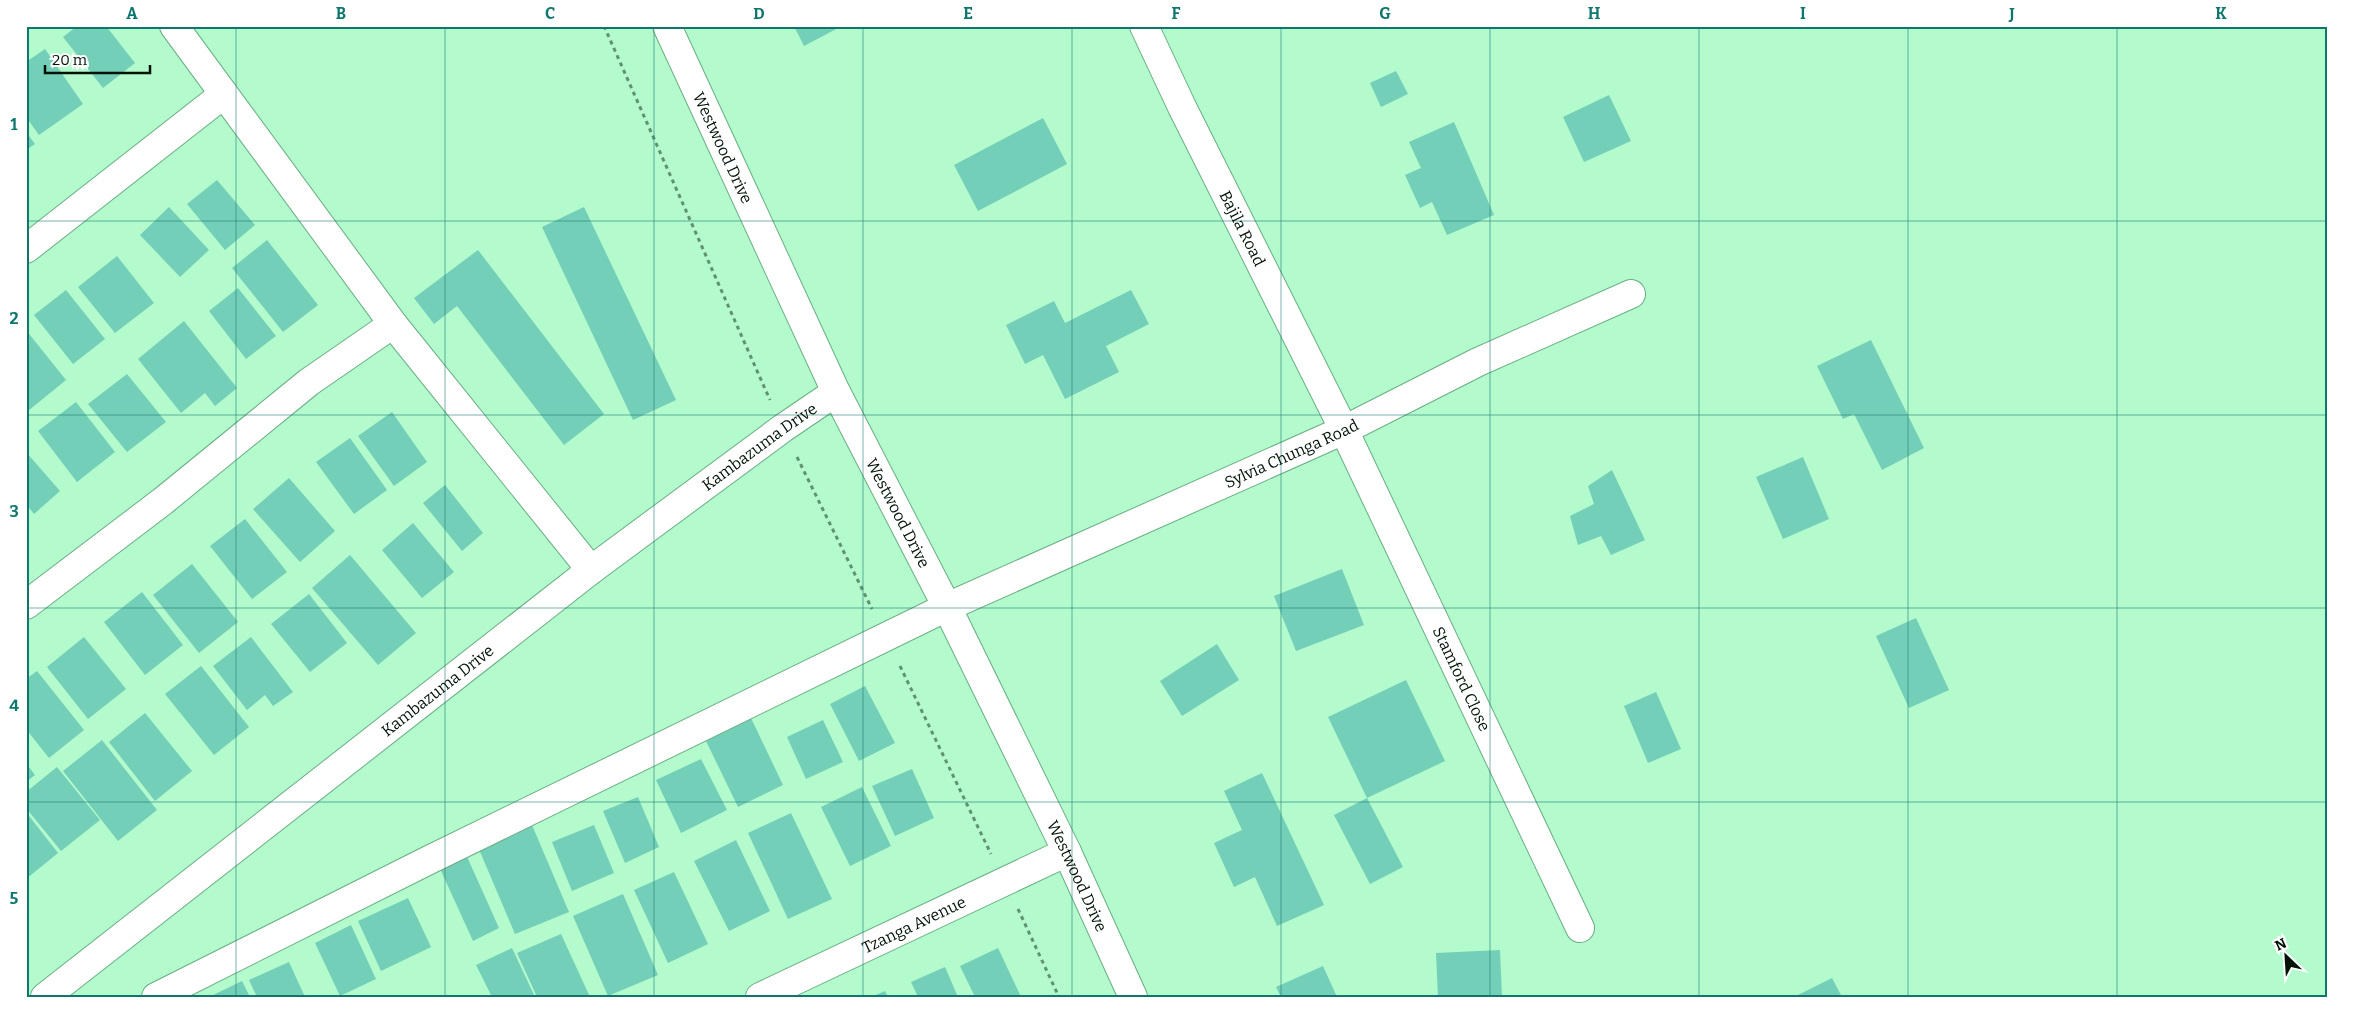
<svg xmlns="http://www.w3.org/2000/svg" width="2353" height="1023" font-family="Bitter,serif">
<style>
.building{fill:#74cfb8}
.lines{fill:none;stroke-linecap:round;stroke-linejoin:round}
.minor-casing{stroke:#6aae83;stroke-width:30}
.tertiary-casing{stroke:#6aae83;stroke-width:30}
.path{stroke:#629172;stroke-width:3;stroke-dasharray:4 4;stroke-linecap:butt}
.minor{stroke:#fff;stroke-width:28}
.tertiary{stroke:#fff;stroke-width:28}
.grid{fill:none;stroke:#0f766e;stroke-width:1;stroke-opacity:0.55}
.labels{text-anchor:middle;stroke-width:4;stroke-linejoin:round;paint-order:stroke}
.street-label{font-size:16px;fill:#001305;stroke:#fff}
.neatline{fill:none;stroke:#0f766e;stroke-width:2}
.grid-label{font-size:16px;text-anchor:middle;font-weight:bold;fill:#0f766e}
</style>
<rect width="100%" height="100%" fill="#b3facc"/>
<path class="building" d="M77,26H106L135,63L103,88L63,37Z
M794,26H842L804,46Z
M45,49L83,104L39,135L26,117V62Z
M1396,71L1408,94L1381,107L1370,83Z
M1609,95L1631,141L1584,162L1563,117Z
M1043,118L1067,164L978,211L954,165Z
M1454,122L1494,215L1447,235L1432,202L1420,208L1405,175L1421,168L1409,142Z
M26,132L35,144L26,150Z
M217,180L255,225L225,250L187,204Z
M169,207L209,250L180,277L140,235Z
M584,207L676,400L633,420L542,227Z
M267,240L318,305L283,332L232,268Z
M478,250L604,414L564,445L457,306L434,324L414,298Z
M117,256L154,303L115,333L78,287Z
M238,288L276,336L246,359L209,311Z
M66,290L105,339L73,364L34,315Z
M1131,290L1149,324L1106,346L1119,372L1065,399L1043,355L1025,364L1006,325L1054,301L1065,323Z
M184,321L237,388L215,406L205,393L181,413L138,359Z
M26,330L66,380L28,411L26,409Z
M1871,340L1924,448L1882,470L1854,414L1843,419L1817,366Z
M127,374L166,422L127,452L88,404Z
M76,402L115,452L77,482L38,431Z
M392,412L427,462L394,486L358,436Z
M350,438L387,490L354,514L316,462Z
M26,452L60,491L34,514L26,504Z
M1803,457L1829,519L1783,539L1756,477Z
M1612,470L1645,540L1611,555L1601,536L1578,545L1570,516L1594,504L1588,486Z
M289,478L335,531L300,562L253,509Z
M445,485L483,533L462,551L423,503Z
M245,519L287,572L252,599L210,546Z
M413,523L454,572L422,598L382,550Z
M350,555L416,633L378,665L312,588Z
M192,564L238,622L199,653L153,595Z
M1342,569L1364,625L1296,651L1274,596Z
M142,592L183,645L145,675L104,622Z
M309,594L347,643L310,672L271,624Z
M1916,618L1949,690L1909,708L1876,636Z
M84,637L126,689L88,719L47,667Z
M251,637L293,692L273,706L265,695L247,710L213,666Z
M1217,644L1239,680L1182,716L1160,681Z
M201,666L249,727L214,755L165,694Z
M37,671L84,730L49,758L26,729V679Z
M1406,680L1445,761L1367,798L1403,867L1370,884L1334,815L1367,798L1328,717Z
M865,686L895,743L859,761L830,704Z
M1656,692L1681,749L1648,763L1624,706Z
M145,713L192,771L155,801L109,742Z
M751,718L783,785L738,807L706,741Z
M823,720L843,762L806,779L787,737Z
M102,740L157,810L118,841L63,771Z
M701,759L727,810L681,833L656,780Z
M26,763L35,775L26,782Z
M57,767L100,820L61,851L26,808V792Z
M912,769L934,818L895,836L872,786Z
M1262,773L1324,905L1277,926L1255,877L1234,887L1214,843L1242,830L1224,791Z
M862,787L891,846L850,866L821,807Z
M638,797L659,847L625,863L603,811Z
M26,812L58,853L26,879Z
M791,813L832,899L788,919L748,833Z
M529,818L569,912L515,934L478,847Z
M594,825L614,873L572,891L552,842Z
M736,840L770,911L729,931L694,861Z
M464,850L499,928L473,941L437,862Z
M674,872L708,944L668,963L634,890Z
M623,894L658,975L608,996L573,916Z
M408,898L431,947L381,971L358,921Z
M351,925L376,979L340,996L315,943Z
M561,934L590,997H537L517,953Z
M512,948L535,997H492L476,965Z
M998,948L1021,997H975L960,966Z
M1500,950L1502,997H1438L1436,953Z
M289,962L305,997H257L249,980Z
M1323,966L1337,997H1281L1276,987Z
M945,967L958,997H918L911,982Z
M1832,978L1842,997H1794Z
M242,981L250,997H209Z
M885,991L888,997H871Z"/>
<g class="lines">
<g class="minor-casing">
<g id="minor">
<path d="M174,26L393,324L591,570"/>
<path id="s1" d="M1144,26L1182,107L1344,430L1580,928"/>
<path d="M26,249L224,94"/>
<path d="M26,605L163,501L309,382L393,324"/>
<path id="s2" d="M45,997L591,570L783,428L836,392"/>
<path id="s3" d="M156,997L429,860L947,607L1344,430L1478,362L1631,294"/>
<path id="s4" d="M760,997L1067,852"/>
</g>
</g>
<g class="tertiary-casing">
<g id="tertiary">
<path id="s5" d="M667,26L836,392L947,607L1067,852L1133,997"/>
</g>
</g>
<path class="path" d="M604,26L770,400
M797,457L872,609
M900,666L991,854
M1018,909L1059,997"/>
<use href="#minor" class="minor"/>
<use href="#tertiary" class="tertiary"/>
</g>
<path class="grid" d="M236,26V997M445,26V997M654,26V997M863,26V997M1072,26V997M1281,26V997M1490,26V997M1699,26V997M1908,26V997M2117,26V997M26,221H2327M26,415H2327M26,608H2327M26,802H2327"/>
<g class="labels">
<g class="street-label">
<text dy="6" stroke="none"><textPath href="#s5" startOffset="134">Westwood Drive</textPath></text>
<text dy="6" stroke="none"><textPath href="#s1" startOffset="225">Bajila Road</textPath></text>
<text dy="6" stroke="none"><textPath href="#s2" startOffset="902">Kambazuma Drive</textPath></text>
<text dy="6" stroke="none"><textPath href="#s3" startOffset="1259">Sylvia Chunga Road</textPath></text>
<text dy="6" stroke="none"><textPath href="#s5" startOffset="539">Westwood Drive</textPath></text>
<text dy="6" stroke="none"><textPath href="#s1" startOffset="726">Stamford Close</textPath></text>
<text dy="6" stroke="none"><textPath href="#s2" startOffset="498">Kambazuma Drive</textPath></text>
<text dy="6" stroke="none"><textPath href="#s5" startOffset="944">Westwood Drive</textPath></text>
<text dy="6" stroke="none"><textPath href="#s4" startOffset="170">Tzanga Avenue</textPath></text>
</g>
</g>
<rect width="2353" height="1023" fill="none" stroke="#ffffff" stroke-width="55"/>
<g transform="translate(2286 956) rotate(335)" stroke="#ffffff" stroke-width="4" paint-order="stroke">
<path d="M0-4L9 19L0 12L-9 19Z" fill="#001305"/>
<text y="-8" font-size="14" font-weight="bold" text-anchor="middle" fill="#001305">N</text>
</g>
<path d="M45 65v8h105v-8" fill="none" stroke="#001305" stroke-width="2.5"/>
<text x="52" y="65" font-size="15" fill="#001305" stroke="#ffffff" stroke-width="4" paint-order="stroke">20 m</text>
<rect x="28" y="28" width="2298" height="968" class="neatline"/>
<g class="grid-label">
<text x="132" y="19">A</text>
<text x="341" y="19">B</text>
<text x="550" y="19">C</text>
<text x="759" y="19">D</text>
<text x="968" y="19">E</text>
<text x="1176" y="19">F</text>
<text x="1385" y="19">G</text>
<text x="1594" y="19">H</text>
<text x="1803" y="19">I</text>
<text x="2012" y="19">J</text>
<text x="2221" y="19">K</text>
<text x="14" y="130">1</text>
<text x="14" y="324">2</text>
<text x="14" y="517">3</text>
<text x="14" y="711">4</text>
<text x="14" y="904">5</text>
</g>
</svg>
